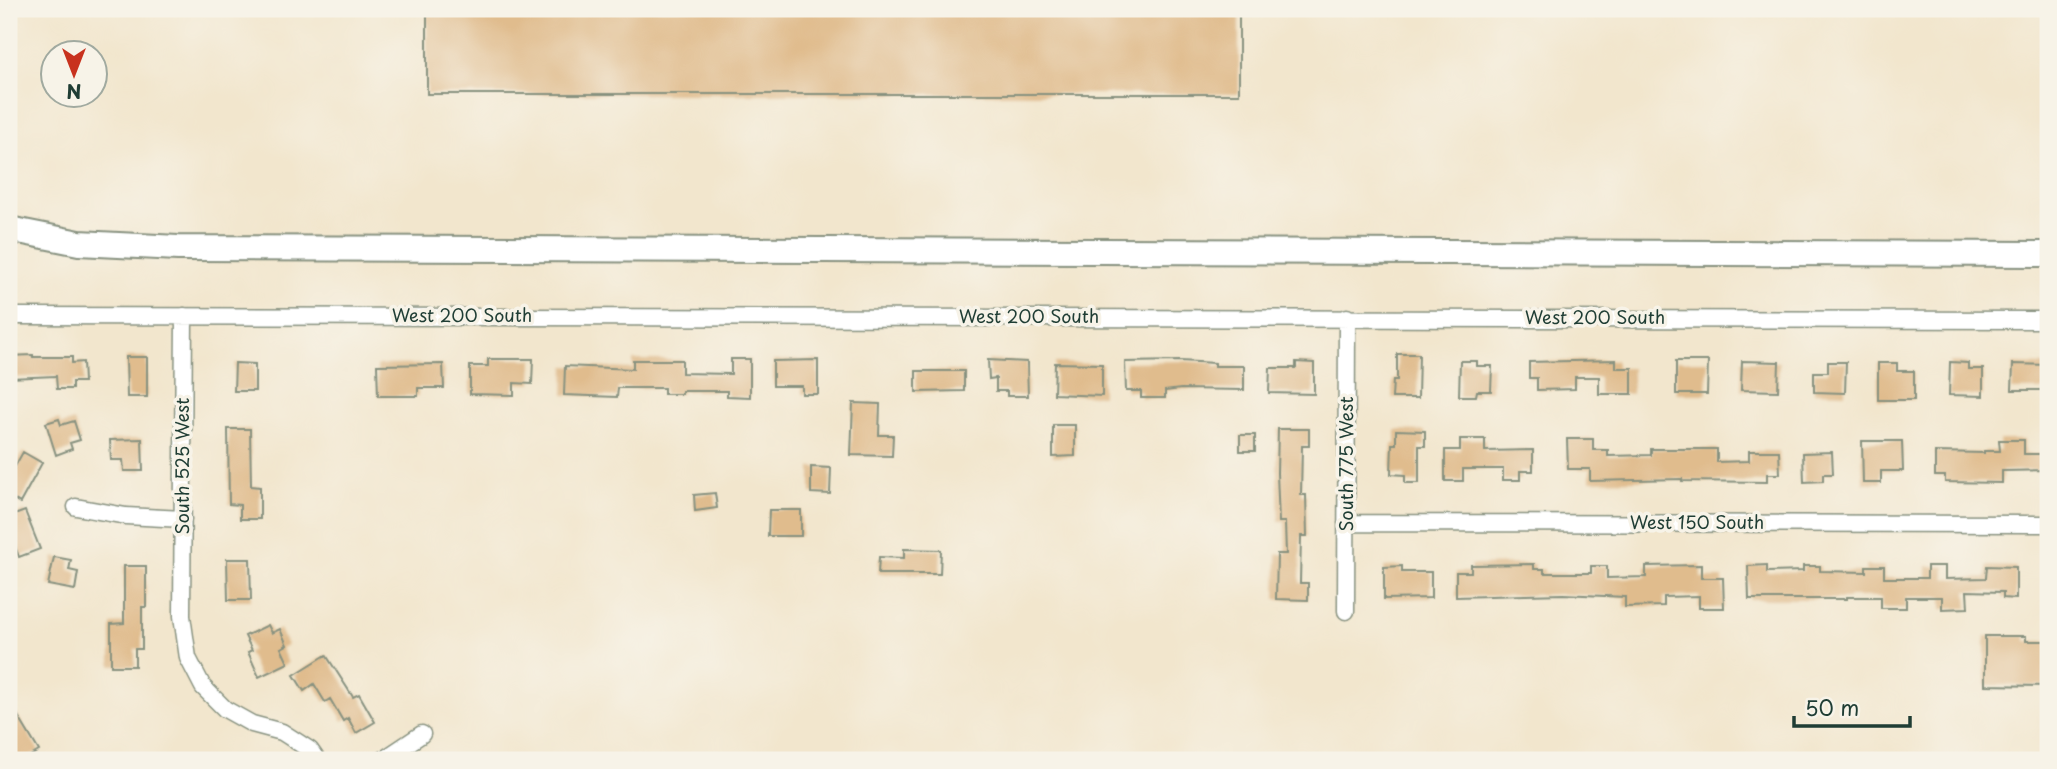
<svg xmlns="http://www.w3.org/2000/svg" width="2057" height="769" font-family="'Playpen Sans',sans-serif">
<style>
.building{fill:#e0bc8d}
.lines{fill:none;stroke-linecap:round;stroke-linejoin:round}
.minor-casing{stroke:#889280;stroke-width:19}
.primary-casing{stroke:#889280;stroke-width:28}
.minor{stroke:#fff;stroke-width:16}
.primary{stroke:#fff;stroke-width:24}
.labels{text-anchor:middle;stroke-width:7;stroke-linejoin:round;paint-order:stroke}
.street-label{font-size:18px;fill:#1f3d34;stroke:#f7f3e8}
</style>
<rect width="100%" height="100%" fill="#f7f3e8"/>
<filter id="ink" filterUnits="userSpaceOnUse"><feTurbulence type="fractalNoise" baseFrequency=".0143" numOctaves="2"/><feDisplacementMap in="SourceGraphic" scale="14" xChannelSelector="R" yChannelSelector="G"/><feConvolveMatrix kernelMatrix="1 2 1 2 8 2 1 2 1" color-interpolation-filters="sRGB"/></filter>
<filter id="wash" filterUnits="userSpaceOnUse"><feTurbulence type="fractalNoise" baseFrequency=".00686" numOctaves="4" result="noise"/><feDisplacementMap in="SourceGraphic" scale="28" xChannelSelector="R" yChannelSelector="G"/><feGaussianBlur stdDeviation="1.57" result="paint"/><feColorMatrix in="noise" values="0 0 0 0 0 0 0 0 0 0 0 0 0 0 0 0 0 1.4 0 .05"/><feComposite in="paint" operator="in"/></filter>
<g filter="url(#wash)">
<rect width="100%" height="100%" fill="#f2e6cd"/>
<g id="blocks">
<path class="building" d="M427,9H1239V94H427Z
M1397,354H1419L1418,398H1392L1393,380H1397Z
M33,355V357H72V363L83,362L84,382H72V389H57L56,376L9,378V356Z
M126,357H147V397H127Z
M488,359H533L532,384L514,383V395L470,394V366H488Z
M731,359H750V397L727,396V391H682V394H664V388H618L617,397L564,395L565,366L633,369V360H682V373L731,374Z
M818,360V394H802V386H773V361Z
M988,360L1027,362L1028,396H1007V391H996V378L989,379Z
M1616,360V368H1632V394H1599V377H1575V389L1537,390V378H1529V362Z
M1180,361L1215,363V366H1244V390L1181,389L1165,391V398H1141V391H1126L1125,362Z
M1460,361H1477V366H1492L1491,391H1477L1476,396H1459Z
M1676,361H1708L1707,394H1676Z
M1742,361L1779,362L1778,391L1741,390Z
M1296,362L1314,363V394L1269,393L1270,368H1296Z
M1828,362H1846L1845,393L1814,392V372H1828Z
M1950,362L1968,363V369H1983V396L1949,395Z
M235,363L255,364V391H234Z
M1055,363L1102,364V396L1054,394Z
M1878,363H1897V371H1914V400H1878Z
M443,364L444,388H418V396H378L377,365Z
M2013,364L2048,365V390H2012Z
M916,371H964V391L916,392Z
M853,403L880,404L879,435H893L892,456L851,455Z
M59,419L61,425L74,421L80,440L70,443L72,449L56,455L46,423Z
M1053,425H1075V456L1053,457Z
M228,429H250L251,486L260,487V519H240V505L229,504Z
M1278,429H1309V446H1302L1301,495H1306L1307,536H1301L1300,583H1308V600L1276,599L1277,554H1286L1285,522H1279L1277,473Z
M1396,430L1425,431V446H1419V483H1405V475L1391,474L1392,444H1396Z
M1240,435H1255V451H1240Z
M142,439L143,471H124L123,460H111L110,440Z
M1460,439H1485V451L1533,450V471H1520V480H1503V469H1463V481H1445V450H1460Z
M1567,439H1593V450H1608V456L1651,455V449H1717V462L1749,461V451H1779L1780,474H1767V482L1682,481V479L1590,481V469H1568Z
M1999,440H2024V454H2048V470L2002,471V483L1945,482V476H1935V452L1984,453V451H2000Z
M1862,441H1902L1903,471H1881V483H1863Z
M23,452L42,463L20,503L9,496V477Z
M1832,452L1833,474H1823V481L1804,482L1803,453Z
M811,467L831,468L830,494L811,493Z
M715,493L717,508L695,511L694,495Z
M769,510H801V536H768Z
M25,511L40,549L19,557L9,530V517Z
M904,549L941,550L940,574H878L879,557L904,558Z
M54,557L71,560L69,570L78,572L75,590L48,585Z
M227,559H250L251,600H228Z
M1534,564V569H1544V573H1591V566H1607V578L1646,577V566L1701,565V578H1723L1724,608H1699V596L1664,597V606L1625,607V597L1563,594L1456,597V572H1471V565Z
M1767,565V572L1803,571V566H1820V571L1866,572V566H1884V578H1927V566H1945V579L1986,578L1987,566L2016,567V599L2003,598V592L1967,591L1968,608L1942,609V597H1906V608H1881V597H1847V599H1749L1748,566Z
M124,566H146V607H142V649H135V666H111V624L124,623Z
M1402,566V572H1431V598L1384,599V567Z
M268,625L272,633L280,629L287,645L281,648L288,663L259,677L248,652L252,650L245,636Z
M1985,636H2026V641H2048V686L1985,685Z
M326,655L353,697L359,694L375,722L356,733L348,718L343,721L330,699L325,702L314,684L304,691L294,675Z
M9,701L39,751L23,760H9V750L13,747L9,740Z"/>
</g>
</g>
<g filter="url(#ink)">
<use href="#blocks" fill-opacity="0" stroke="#889280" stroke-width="2"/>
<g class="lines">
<g class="minor-casing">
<path id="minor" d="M9,316L2048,320
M184,316L182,616L188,658L203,687L225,709L252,724L282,732L310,750L317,760
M76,507L126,516L183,519
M1346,523L2048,524
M1346,611L1347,317
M383,760L422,734"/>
</g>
<g class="primary-casing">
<path id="primary" d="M9,229L79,243L178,248L2048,254"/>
</g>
<use href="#minor" class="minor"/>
<use href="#primary" class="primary"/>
</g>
</g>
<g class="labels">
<g class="street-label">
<text x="462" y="322">West 200 South</text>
<text x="1029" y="323">West 200 South</text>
<text x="1595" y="324">West 200 South</text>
<text transform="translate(1347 464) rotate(-90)" y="6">South 775 West</text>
<text transform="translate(183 466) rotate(-90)" y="6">South 525 West</text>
<text x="1697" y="529">West 150 South</text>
</g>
</g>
<rect width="2057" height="769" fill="none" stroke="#f7f3e8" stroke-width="35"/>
<g transform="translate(74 74) rotate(180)"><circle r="33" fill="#f7f3e8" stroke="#a1aaa0" stroke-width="2"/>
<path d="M0-5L12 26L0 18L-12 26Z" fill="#c8321e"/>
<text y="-10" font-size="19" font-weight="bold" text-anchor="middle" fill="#1f3d34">N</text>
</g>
<path d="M1794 716v10h116v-10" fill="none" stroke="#1f3d34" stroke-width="3.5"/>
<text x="1805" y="716" font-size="21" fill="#1f3d34" stroke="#f7f3e8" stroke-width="5" paint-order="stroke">50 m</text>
</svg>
